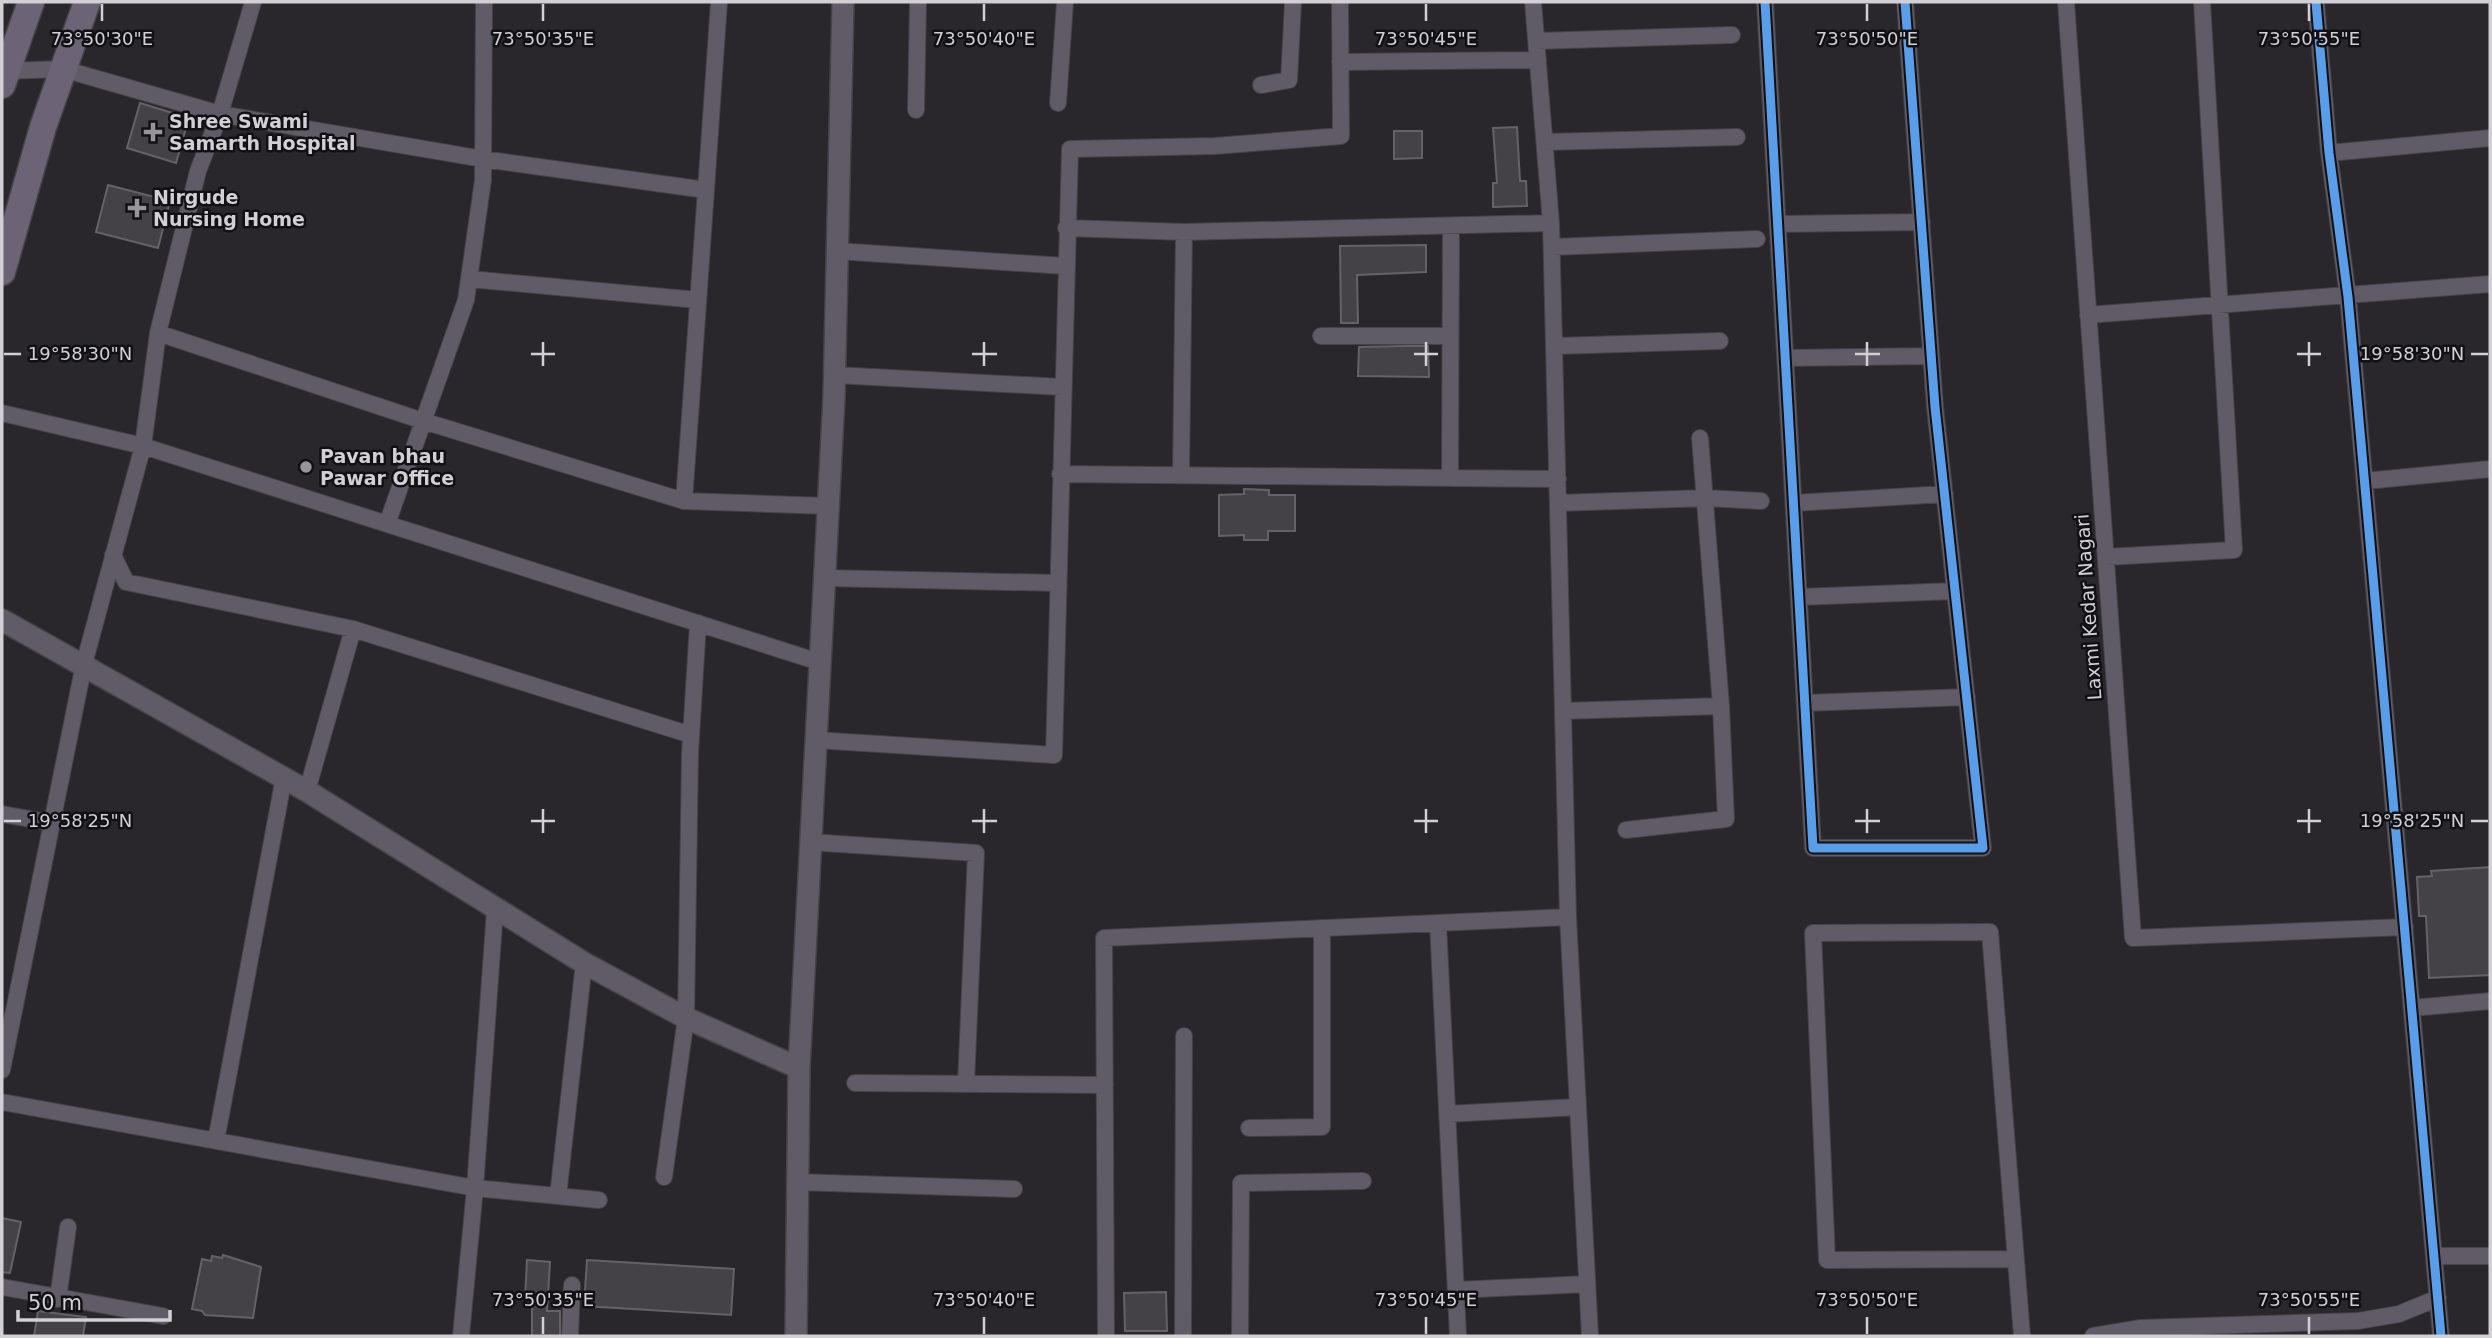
<svg xmlns="http://www.w3.org/2000/svg" width="2492" height="1338" font-family="'DejaVu Sans',sans-serif">
<style>
.building{fill:#444246;stroke:#646266;stroke-width:2}
.lines{fill:none;stroke-linecap:round;stroke-linejoin:round}
.minor-casing{stroke:#444346;stroke-width:18}
.tertiary-casing{stroke:#444346;stroke-width:24}
.primary-casing{stroke:#444346;stroke-width:29}
.minor{stroke:#615b68;stroke-width:16}
.tertiary{stroke:#615b68;stroke-width:21}
.primary{stroke:#6c6376;stroke-width:26}
.cycleway-casing{stroke:#111013;stroke-width:13}
.cycleway{stroke:#5a9eea;stroke-width:9}
.ticks{fill:none;stroke:#d2d0d5;stroke-width:2.5}
.poi-dot{fill:#97959a;stroke:#111013;stroke-width:2.5}
.labels{text-anchor:middle;stroke-width:5;stroke-linejoin:round;paint-order:stroke}
.poi-label{font-size:19px;font-weight:bold;fill:#d2d0d5;stroke:#111013;text-anchor:start}
.street-label{font-size:19px;fill:#d2d0d5;stroke:#111013}
.ticks-label{font-size:18px;text-anchor:middle;fill:#d2d0d5;stroke:#111013;stroke-width:5;stroke-linejoin:round;paint-order:stroke}
</style>
<rect width="100%" height="100%" fill="#29272c"/>
<path class="building" d="M140,103L189,118L176,163L127,148Z
M1517,127L1520,181H1526L1527,206L1493,207V183H1497L1493,128Z
M1394,131H1422V158L1394,159Z
M108,185L170,201L158,248L96,232Z
M1426,245V272L1357,275L1358,323H1341L1340,246Z
M1407,346H1428L1429,377L1358,376L1359,347Z
M1244,489L1269,490V495H1295V531H1268V540H1244V535L1219,536V495L1244,494Z
M2490,867V975L2429,978L2426,916H2419L2417,877L2432,876L2431,871Z
M2,1218L21,1222L10,1273L2,1272Z
M223,1255L261,1267L253,1318L205,1315L202,1311L192,1309L202,1259L211,1261L212,1256L222,1258Z
M527,1260L550,1262L547,1311H560V1336H532V1300L525,1299Z
M587,1260L734,1269L731,1315L584,1306Z
M1166,1292L1167,1331H1125L1124,1293Z
M38,1311L86,1317L83,1336H34Z"/>
<g class="lines">
<g class="minor-casing">
<path id="minor" d="M1765,2L1813,848H1983L1935,407L1905,2
M2066,2L2133,938L2405,927
M2316,2L2329,153L2348,297L2441,1336
M1536,41L1732,35
M1340,62L1538,60
M2,71L63,69L220,114L483,159L706,190L719,2
M1261,85L1289,80L1293,2
M1058,103L1065,2
M916,110L918,2
M1545,142L1737,137
M2329,153L2490,138
M1551,223L1568,917L1590,1336
M1778,224L1922,222
M1066,228L1184,232L1551,223L1533,2
M1552,247L1757,239
M837,251L1065,266
M469,279L698,300
M2088,315L2490,284
M158,333L423,421L684,501L706,190
M1321,336H1450
M1555,346L1720,341
M1785,358L1931,356
M835,375L1062,387
M2,413L143,446L819,662
M1060,474L1558,479
M1181,475L1184,232
M1450,478L1451,226
M2365,481L2490,469
M684,501L828,506
M1558,503L1706,498L1761,501
M1794,503L1945,494
M387,524L466,300L483,180L484,2
M113,555L126,582L353,629L691,735
M2106,557L2234,550L2202,2
M824,578L1058,583
M1799,597L1955,591
M1805,703L1967,697
M1563,711L1721,706
M815,740L1054,755L1070,149L1215,146L1341,136L1340,2
M307,791L353,629
M2,814L52,823
M1626,830L1726,819L1721,706L1700,438
M809,842L976,853L966,1084
M1438,923L1458,1336
M2412,1008L2490,1001
M2,1070L84,664L143,446L158,333L198,171L220,114L253,2
M855,1083L1105,1085
M2,1102L475,1188L495,910
M1447,1114L1578,1107
M1249,1128L1322,1127V928
M216,1141L284,777
M664,1177L686,1018L690,753L698,623
M796,1182L1014,1189
M558,1196L584,963
M2434,1256H2490
M2016,1259L1827,1260L1813,933L1990,932L2022,1336
M2,1287L163,1316
M1456,1290L1587,1284
M58,1299L68,1227
M461,1336L475,1188L599,1200
M570,1336L572,1285
M1106,1336L1104,938L1568,917
M1183,1336L1184,1036
M1240,1336L1241,1183L1363,1181
M2093,1336L2141,1328L2358,1321L2399,1314L2438,1298"/>
</g>
<g class="tertiary-casing">
<path id="tertiary" d="M2,620L307,791L584,963L686,1018L799,1068
M796,1336L799,1068L834,397L843,2"/>
</g>
<g class="primary-casing">
<path id="primary" d="M2,85L31,2
M2,272L43,127L87,2"/>
</g>
<use href="#minor" class="minor"/>
<use href="#tertiary" class="tertiary"/>
<use href="#primary" class="primary"/>
<g class="cycleway-casing">
<path id="cycleway" d="M1765,2L1813,848H1983L1935,407L1905,2
M2316,2L2329,153L2348,297L2441,1336"/>
</g>
<use href="#cycleway" class="cycleway"/>
</g>
<path class="ticks" d="M102,4V21M543,4V21M984,4V21M1426,4V21M1867,4V21M2309,4V21M543,342V366M984,342V366M1426,342V366M1867,342V366M2309,342V366M4,354H21M531,354H555M972,354H997M1414,354H1438M1855,354H1880M2297,354H2321M2471,354H2488M543,809V833M984,809V833M1426,809V833M1867,809V833M2309,809V833M4,821H21M531,821H555M972,821H997M1414,821H1438M1855,821H1880M2297,821H2321M2471,821H2488M543,1317V1334M984,1317V1334M1426,1317V1334M1867,1317V1334M2309,1317V1334"/>
<g class="poi-dot">
<path d="M149.5 121.5h7v7h7v7h-7v7h-7v-7h-7v-7h7z"/>
<path d="M133.5 197.5h7v7h7v7h-7v7h-7v-7h-7v-7h7z"/>
<circle cx="306" cy="467" r="7"/>
</g>
<g class="labels">
<g class="poi-label">
<text x="169" y="128">Shree Swami<tspan x="169" dy="22">Samarth Hospital</tspan></text>
<text x="153" y="204">Nirgude<tspan x="153" dy="22">Nursing Home</tspan></text>
<text x="320" y="463">Pavan bhau<tspan x="320" dy="22">Pawar Office</tspan></text>
</g>
<g class="street-label">
<text transform="translate(2088 607) rotate(-94)" y="7">Laxmi Kedar Nagari</text>
</g>
</g>
<g class="ticks-label">
<text x="102" y="45">73°50'30"E</text>
<text x="543" y="45">73°50'35"E</text>
<text x="984" y="45">73°50'40"E</text>
<text x="1426" y="45">73°50'45"E</text>
<text x="1867" y="45">73°50'50"E</text>
<text x="2309" y="45">73°50'55"E</text>
<text x="80" y="360">19°58'30"N</text>
<text x="2412" y="360">19°58'30"N</text>
<text x="80" y="827">19°58'25"N</text>
<text x="2412" y="827">19°58'25"N</text>
<text x="543" y="1306">73°50'35"E</text>
<text x="984" y="1306">73°50'40"E</text>
<text x="1426" y="1306">73°50'45"E</text>
<text x="1867" y="1306">73°50'50"E</text>
<text x="2309" y="1306">73°50'55"E</text>
</g>
<rect width="2492" height="1338" fill="none" stroke="#d2d0d5" stroke-width="7"/>
<path d="M18 1310v10h152v-10" fill="none" stroke="#d2d0d5" stroke-width="3.5"/>
<text x="28" y="1310" font-size="21" fill="#d2d0d5" stroke="#111013" stroke-width="5" paint-order="stroke">50 m</text>
</svg>
